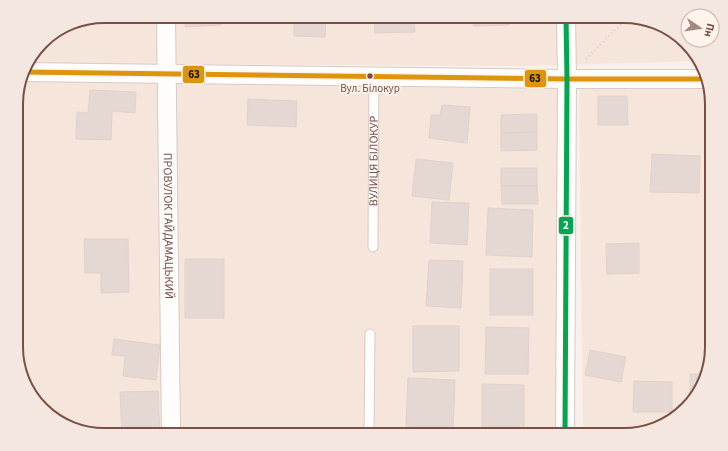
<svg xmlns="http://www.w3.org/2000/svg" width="728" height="451" font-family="'Source Sans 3',sans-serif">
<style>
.residential{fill:#f6e5db}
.building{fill:#e5d7d1;stroke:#e2d1cb}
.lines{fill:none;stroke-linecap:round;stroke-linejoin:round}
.service-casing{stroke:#d7cbc6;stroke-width:11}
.minor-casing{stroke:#d7cbc6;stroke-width:20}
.path{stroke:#dcd0cc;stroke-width:2.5;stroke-dasharray:1 3;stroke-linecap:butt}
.service{stroke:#fefdfc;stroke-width:9}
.minor{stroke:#fefdfc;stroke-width:18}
.bus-1-casing{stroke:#fff4ec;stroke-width:8}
.bus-2-casing{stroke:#fff4ec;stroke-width:8}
.bus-1{stroke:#de950e;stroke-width:5}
.bus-2{stroke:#00a651;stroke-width:5}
.bus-dot{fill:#7a4f46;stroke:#fff4ec;stroke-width:1.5}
.labels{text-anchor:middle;stroke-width:3.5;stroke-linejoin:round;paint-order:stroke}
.bus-label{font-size:11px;fill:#7a4f46;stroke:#fff4ec}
.street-label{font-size:12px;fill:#7a4f46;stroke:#fff4ec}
.rim{fill:none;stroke:#7a4f46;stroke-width:2}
.line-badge{stroke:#fff4ec;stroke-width:1.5}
.badge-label{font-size:11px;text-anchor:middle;font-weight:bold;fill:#fff}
.pale-badge-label{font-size:11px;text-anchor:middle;font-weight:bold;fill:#111}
</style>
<rect width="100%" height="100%" fill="#f8f0ea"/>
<path class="residential" d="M104,16H624L673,31L700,61L522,66L27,63L46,38L71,23Z
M20,82L562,87L555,435H104L55,420L31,396L17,358V93Z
M709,87L712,98V353L697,396L668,423L630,435H583L579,88Z"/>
<path class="building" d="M119,16H158V19L119,20Z
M185,16H221V25L185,27Z
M294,16H326L325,37L294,36Z
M374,16H414L415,32L375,33Z
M473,16H509V25L473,26Z
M90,90L136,92L135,113L112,111L111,140L76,139L77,112L88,113Z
M598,96H627L628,125H598Z
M248,99L297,101L296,127L247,125Z
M442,105L470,107L467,143L429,138L431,115H440Z
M537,114V132L501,133V115Z
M537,132V150L501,151V133Z
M652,154L700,156L699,193L650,192Z
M416,159L453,163L449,200L412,196Z
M501,168H537V186H501Z
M501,186H537L538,204H502Z
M432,202L469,203L467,245L430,243Z
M488,208L533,210L532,257L486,255Z
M84,239H128L129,292L101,293V273H85Z
M639,243V273L607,274L606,244Z
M185,259H224V318H185Z
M429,260L463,261L461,308L426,306Z
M490,269H533V315H490Z
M413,326H459V371L413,372Z
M486,327L529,328L528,374H485Z
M114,339L160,345L156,380L123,376L125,356L112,355Z
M590,350L626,357L621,382L585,375Z
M690,374H705L697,396L690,403Z
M408,378L455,380L453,429L406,427Z
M634,381L672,382V412H633Z
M482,384L524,385V431H482Z
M158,391L160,435H122L120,392Z"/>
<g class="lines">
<g class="service-casing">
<g id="service">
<path id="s1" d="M373,247L374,76"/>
<path d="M369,435L370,334"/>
</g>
</g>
<g class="minor-casing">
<g id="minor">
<path id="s2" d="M166,16L171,435"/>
<path d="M23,72L567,79H706"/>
<path d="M565,435L567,79L566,16"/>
</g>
</g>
<path class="path" d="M586,59L628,17"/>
<use href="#service" class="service"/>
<use href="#minor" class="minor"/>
<g class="bus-1-casing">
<path id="bus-1" d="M23,72L567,79H706"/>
</g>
<g class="bus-2-casing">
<path id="bus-2" d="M565,435L567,79L566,16"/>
</g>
<use href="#bus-1" class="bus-1"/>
<use href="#bus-2" class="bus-2"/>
</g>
<circle class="bus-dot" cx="370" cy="76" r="3.5"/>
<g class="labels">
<g class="bus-label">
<text x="370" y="92">Вул. Білокур</text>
</g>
<g class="street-label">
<text dy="4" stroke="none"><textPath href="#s1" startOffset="86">ВУЛИЦЯ БІЛОКУР</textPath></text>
<text dy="4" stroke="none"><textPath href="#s2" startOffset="210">ПРОВУЛОК ГАЙДАМАЦЬКИЙ</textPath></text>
</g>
</g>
<path d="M0 0H728V451H0ZM104 23H624A81 81 0 0 1 705 104V347A81 81 0 0 1 624 428H104A81 81 0 0 1 23 347V104A81 81 0 0 1 104 23Z" fill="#f4e7df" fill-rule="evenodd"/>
<path class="rim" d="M104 23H624A81 81 0 0 1 705 104V347A81 81 0 0 1 624 428H104A81 81 0 0 1 23 347V104A81 81 0 0 1 104 23Z"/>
<g class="line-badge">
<rect x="182" y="65" width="23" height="19" rx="4" fill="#de950e"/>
<rect x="524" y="69" width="23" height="19" rx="4" fill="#de950e"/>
<rect x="558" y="216" width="16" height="19" rx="4" fill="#00a651"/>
</g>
<g class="badge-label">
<text x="566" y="229">2</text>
</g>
<g class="pale-badge-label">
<text x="194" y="78">63</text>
<text x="535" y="82">63</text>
</g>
<g transform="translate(700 28) rotate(103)"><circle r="19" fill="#fff4ec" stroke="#cab2aa"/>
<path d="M0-3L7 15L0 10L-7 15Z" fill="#a6877f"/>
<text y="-6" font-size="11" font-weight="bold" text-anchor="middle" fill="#7a4f46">Пн</text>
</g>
</svg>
